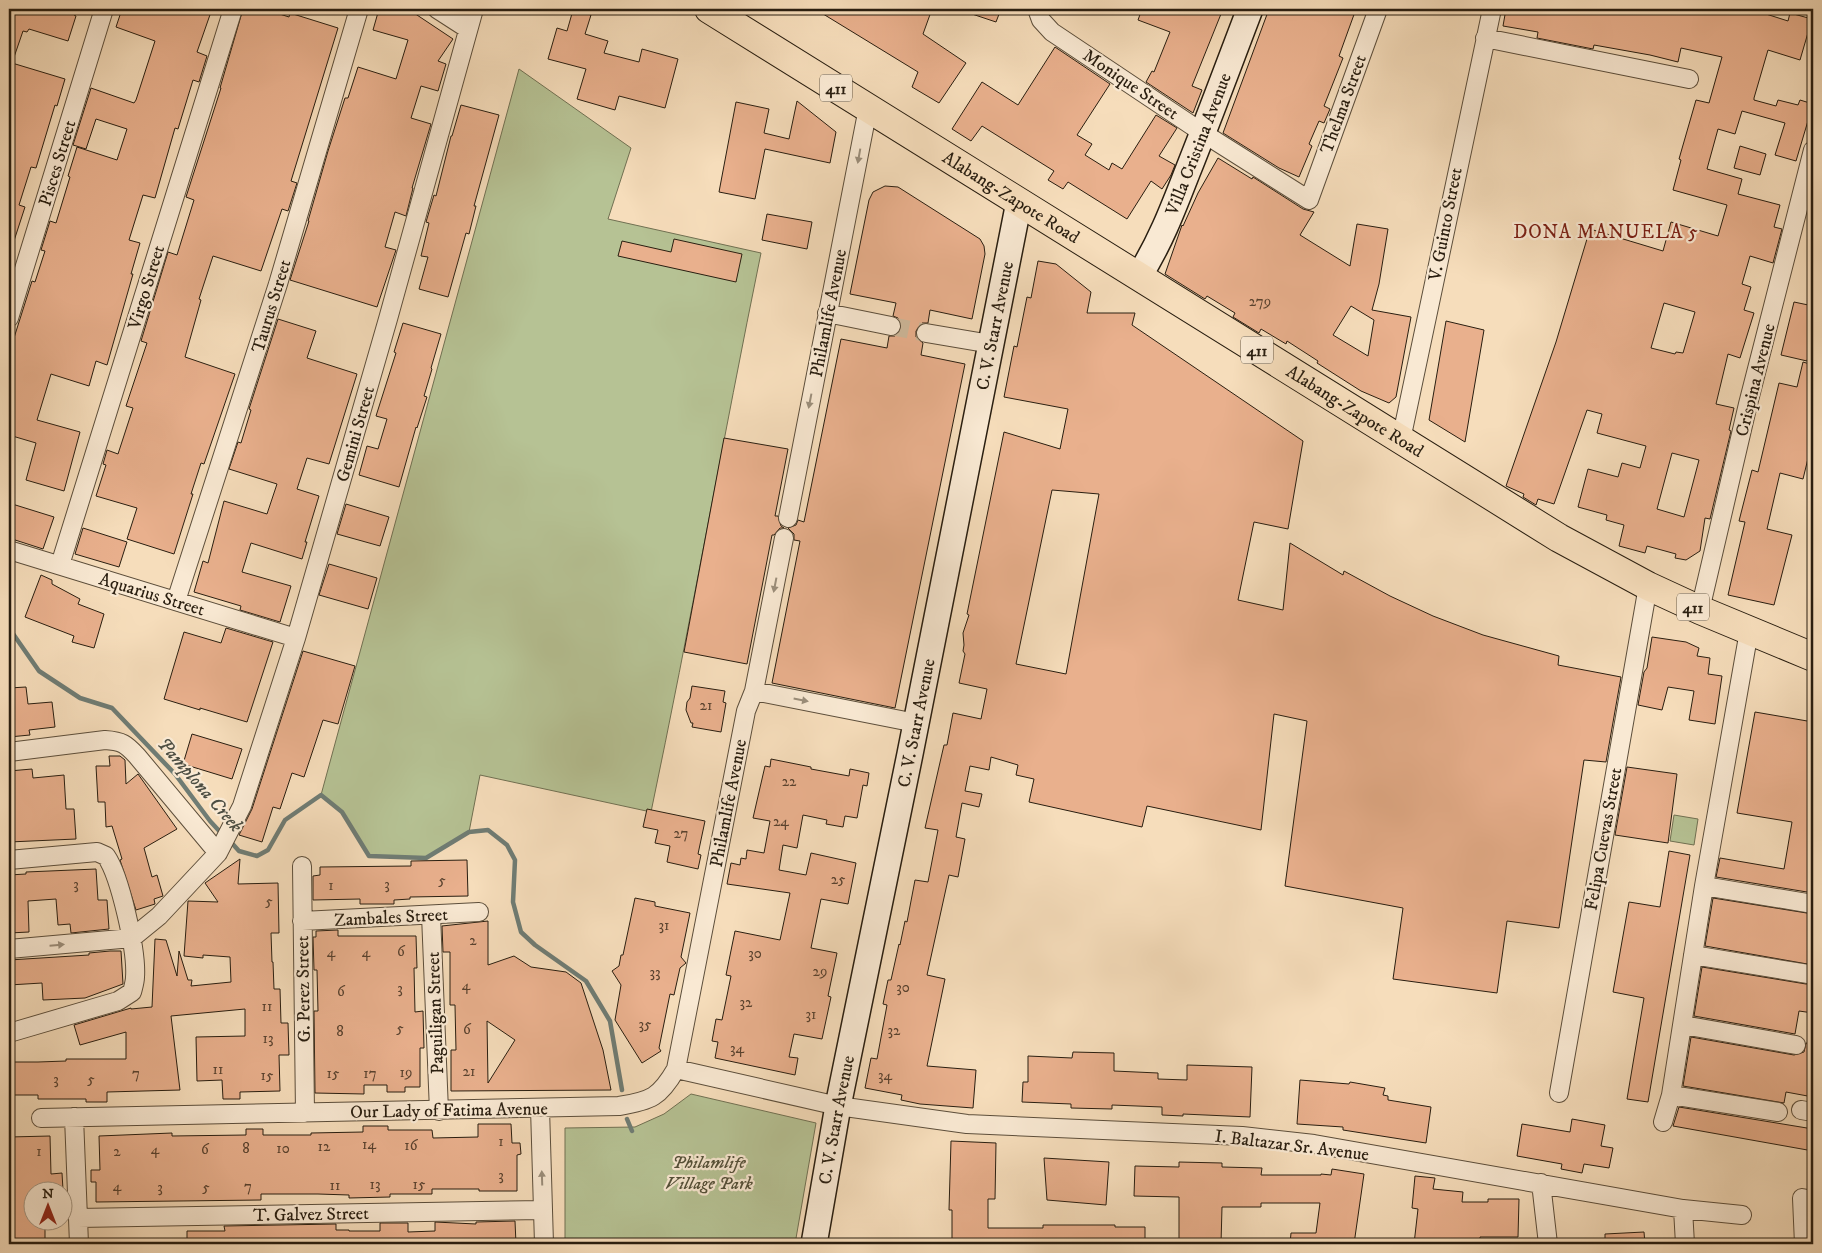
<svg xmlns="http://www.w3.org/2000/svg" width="1822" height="1253" font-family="'IM FELL DW Pica',serif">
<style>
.green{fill:#b6c294;stroke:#707052}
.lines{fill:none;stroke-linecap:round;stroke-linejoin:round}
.stream{stroke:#6f7c74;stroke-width:4.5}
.building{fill:#e9b08d;stroke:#291e10;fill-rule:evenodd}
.street-tunnel{stroke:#cdb799;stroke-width:18;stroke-dasharray:18 9;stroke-linecap:butt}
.street-casing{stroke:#5c4e3b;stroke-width:20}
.secondary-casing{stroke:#291e10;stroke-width:28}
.highway-casing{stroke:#291e10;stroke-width:30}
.street{stroke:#f9e9d3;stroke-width:18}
.secondary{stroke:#f9e9d3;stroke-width:25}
.highway{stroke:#f6ddbb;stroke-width:28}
.oneway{fill:#9b8e7b}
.labels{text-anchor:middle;stroke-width:4.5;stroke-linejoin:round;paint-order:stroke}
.number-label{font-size:15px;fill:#59422f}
.shield{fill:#f9e9d3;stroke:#675b4a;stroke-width:1}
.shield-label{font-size:16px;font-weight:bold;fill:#291e10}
.street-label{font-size:18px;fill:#291e10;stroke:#f9e9d3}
.park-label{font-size:18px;font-style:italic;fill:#534f38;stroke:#f9e9d3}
.neighbourhood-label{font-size:19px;letter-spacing:1px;fill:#7a1f14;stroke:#f9e9d3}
.water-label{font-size:19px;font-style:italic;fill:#4c4d42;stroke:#f9e9d3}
</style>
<rect width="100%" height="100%" fill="#f6ddbb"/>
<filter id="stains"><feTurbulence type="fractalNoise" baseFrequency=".004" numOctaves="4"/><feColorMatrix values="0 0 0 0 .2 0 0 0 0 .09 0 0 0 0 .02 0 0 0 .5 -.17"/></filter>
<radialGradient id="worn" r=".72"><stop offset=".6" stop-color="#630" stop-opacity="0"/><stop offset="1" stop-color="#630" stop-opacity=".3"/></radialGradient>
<path class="green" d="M519,69L631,148L608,219L761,253C723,439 690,626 651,812L480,775L469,832L426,858L369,856L342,812L321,795Z
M1674,815L1698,819L1694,845L1670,841Z
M691,1094L816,1123L795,1244H565V1128L635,1127L664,1114Z"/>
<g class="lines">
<path class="stream" d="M9,628L39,671L80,698L112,708L175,774L210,821L222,834
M230,841L239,851L257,856L268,850L285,820L321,795L342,812L369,856L426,858L469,832L488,830L507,845L515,860L513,902L521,932L535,945L586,981L610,1021L622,1090
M627,1119L632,1131"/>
</g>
<path class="building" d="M9,9H76L74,15L76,16L68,41L29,29L27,32L23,31L12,63L65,79L57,106L55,105L36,168L31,167L19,205L25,207L11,250L9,249Z
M122,9H212L197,52L207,56L199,82L193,80L178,129L175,128L155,198L143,195L129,240L140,243L131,274H133L107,365L96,361L89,386L51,374L37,420L80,432L64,491L26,480L36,443L9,435V347L11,341H13L32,281L35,282L45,251L41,250L50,221L56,223L70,177L68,176L77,147L117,160L127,129L96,119L86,149L73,145L91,88L134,103L136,100L155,41L116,27Z
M243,9H264L289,17L290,13L338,28L291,181L297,183L288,211L282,209L261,271L213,256L199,299L201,300L185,357L235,374L204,464L201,463L191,494H193L174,554L127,539L137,508L96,496L106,465L103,464L107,450L118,454L133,408L126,406L147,343L141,341L168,252L177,255L194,200L186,197L221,88H220Z
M379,9H408L453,39L438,61L446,64L438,91L421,86L411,118L431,124L412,188H413L406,216L395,212L385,247L396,250L377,307L290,280L309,221H308L328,151L345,98H348L358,67L396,79L408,40L373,30Z
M815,9H932L923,34L966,63L939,103L912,87L918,72Z
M963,9H1001L996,22L963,11Z
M1142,9H1223L1192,86L1202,90L1193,113L1146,82L1152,71L1154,72L1170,32L1138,20Z
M1269,9H1356L1339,56L1343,58L1324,106L1330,109L1324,123L1319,121L1309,144L1312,146L1299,177L1279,168L1223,133Z
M1506,9H1760L1767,11L1766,14L1788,21L1790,13L1812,19L1800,60L1768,50L1754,98V100L1776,106L1778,100L1798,105L1800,100L1813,104L1796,161L1775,155L1785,123L1742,111L1735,134L1718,129L1707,169L1742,179L1738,194L1780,205L1774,227L1782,229L1773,263L1750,256L1742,284L1751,287L1744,310L1754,313L1740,358L1728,354L1716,404L1734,408L1729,430L1731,431L1710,519L1705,518L1700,551L1686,560L1675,558L1676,554L1647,546L1645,553L1619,546L1624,525L1606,520L1607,515L1578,507L1588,469L1618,477L1622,463L1640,468L1646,446L1597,433L1602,414L1587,410L1554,504L1538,499L1536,505L1523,497L1524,494L1506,486L1556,342L1590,229L1663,251L1671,222L1718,236L1727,205L1673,190L1681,160L1679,159L1696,100L1709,103L1722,57L1681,48L1678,62L1650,55L1594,45L1593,49L1537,38L1538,32L1503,26ZM1664,303L1695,312L1683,353L1676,352L1675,354L1651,348ZM1672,453L1699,460L1684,517L1657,509Z
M573,10L591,15L585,34L608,41L604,53L639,62L642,49L678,59L665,108L619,96L615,110L577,99L586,69L548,59L557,28L567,31Z
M1055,47L1110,84L1077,135L1092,144L1085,155L1109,170L1112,163L1122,169L1156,115L1177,128L1159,156L1175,165L1171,175L1162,189L1151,181L1127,219L1068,182L1063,189L1048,180L1054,171L982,126L971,141L952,129L982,82L1018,105Z
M797,101L836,132L830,163L765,149L755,199L719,192L736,102L769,109L764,133L789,139Z
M461,105L499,115L474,206H476L469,234L466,233L448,297L419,289L428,257L421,256L429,223L426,222L434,195L436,196L451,136H452Z
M1740,146L1766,154L1760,175L1734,168Z
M1218,158L1252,179L1253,177L1303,209L1314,212L1300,235L1350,266L1357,224L1388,229L1379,284L1372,310L1411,317L1396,397L1389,403L1361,391L1317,363L1318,361L1287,341L1286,344L1261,329L1259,333L1233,317L1235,313L1207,296L1205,299L1165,274L1182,225L1183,226L1198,193ZM1351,306L1374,320L1368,356L1333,335Z
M885,186L898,187L980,239L984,246L985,254L972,319L930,310L928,323H922L916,331V337L923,343L921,355L965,364L895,708L772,683L800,541L794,540V534L788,528L796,525L798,520L804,522L841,339L887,348L889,336H895L901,329V322L898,318L893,316L896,303L850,294L869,200L873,192Z
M767,214L812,222L807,249L762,240Z
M674,239L742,254L736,282L618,256L622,241L671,252Z
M1038,261L1056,264L1091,292L1087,313H1135L1132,325L1303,441L1288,529L1254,522L1238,600L1283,610L1290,543L1343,575L1344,571L1390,596L1433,616L1483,635L1559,656L1558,665L1621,677L1606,762L1584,760L1559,928L1507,921L1497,993L1393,979L1403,908L1285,886L1307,721L1274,714L1261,830L1147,806L1142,827L1029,802L1034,779L1016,775L1018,765L991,757L989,770L970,766L965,791L982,794L979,807L962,803L956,837L965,839L958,877L949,875L927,975L945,979L927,1066L976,1070L973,1108L920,1104L901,1100L902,1095L865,1088L871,1058L877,1059L887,1005L883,1004L888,980H891L899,944L900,945L905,921L907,922L915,880L928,882L938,830L925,828L944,745H947L953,713L981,719L987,689L959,683L965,654L963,651L964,645L963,633L969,615L967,614L1004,432L1060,449L1068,409L1004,397L1014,346L1017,347L1027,297L1031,298ZM1052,490L1099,494L1066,674L1016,664Z
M1794,302L1813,306V334L1807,361L1781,355Z
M278,319L316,331L307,358L357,374L329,464L307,458L297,489L319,496L305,542H307L302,559L251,543L242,572L291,586L280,622L240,610L241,606L194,592L203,561L208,563L224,501L267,514L277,484L229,469L238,442L241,443L251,410L249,409Z
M1446,321L1484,330L1465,442L1429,420Z
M403,323L441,334L431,368L432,369L424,396L427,397L417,428L416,427L399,487L359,475L367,446L378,449L387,419L376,416L396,353L394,352Z
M1803,362L1813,365V438L1803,479L1780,473L1767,529L1792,535L1774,605L1728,595L1745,522L1739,521L1752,470L1758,472L1779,383L1797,387Z
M724,438L788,449L775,516H778L781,526L784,528H780L774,535H772L747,664L684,652Z
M9,503L54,517L43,549L9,538Z
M346,504L389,517L380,546L337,534Z
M83,528L127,542L119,567L75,554Z
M329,564L377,578L368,609L319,595Z
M41,575L52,580V584L80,599L78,604L104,614L94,648L72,642L74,636L25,617Z
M226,628L273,642L247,722L200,708V710L164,699L184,632L221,643Z
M1652,637L1686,642L1699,648L1697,656L1710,658L1708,674L1722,676L1715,724L1689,720L1694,691L1668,687L1662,710L1638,705L1644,672L1647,668Z
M303,651L355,666L338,724L323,720L304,777L292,773L280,809L273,807L262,842L239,835L252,809Z
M692,686L725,691L723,702L726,703L721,732L692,727L693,723H691L686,710L687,702L690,698Z
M26,687L28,704L52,702L55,727L29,730L30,735L9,737V688Z
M1755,712L1813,722V893L1716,877L1720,858L1784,869L1792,822L1737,813Z
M192,734L242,749L232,779L183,764Z
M109,756H120L125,760L126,784L138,774L177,829L144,848L152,877L157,875L163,896L154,899L155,904L136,910L120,860L122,859L112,826L106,827L105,802H98L96,766H110Z
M771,759L811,767V769L849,776L850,769L869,773L867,786L863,785L857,818L845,816L843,827L826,824L827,820L803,815L797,848L783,845L779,870L806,875L811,853L856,863L848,904L821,899L811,948L837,953L828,996L831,997L822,1039L794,1034L789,1057L798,1058L795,1075L715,1058L718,1042L712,1041L716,1019L722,1020L731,976L726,975L735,931L780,940L790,893L727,884L731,863L740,865L741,858L746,859L747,850L764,853L770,821L753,818L765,766L770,767Z
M1627,767L1677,774L1668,843L1615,835Z
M32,769L33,778L64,775L66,809H74L76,839L9,842V771Z
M647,809L705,821L698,854L701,855L698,869L667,862L670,846L655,843L658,830L643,827Z
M1669,851L1690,855L1648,1102L1627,1099L1644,998L1613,992L1629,902L1660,907Z
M240,859L238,884L278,883L279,933H271L272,962H273L274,989H280L281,1023H288L289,1055H279L280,1091L240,1092V1099H223L222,1080L197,1081L196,1037L245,1036V1009L171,1016L180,1090L107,1092V1102H86V1099H38V1095H9V1062H38L66,1061V1059H126V1032L80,1045L74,1025L131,1008V1009L152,1007L155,939L166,940L177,976L179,951L188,980H192L191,986L231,982L230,957L203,955V958L184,956L188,901L218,902L205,883Z
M467,860L468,896L410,897V899L394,900V904H360V899L313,900V876L320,875V867L411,866V861Z
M96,869L98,900H107L109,929L71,933L70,924L58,925L56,899L28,901L29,932L9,933V875L26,874V872Z
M635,898L655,902V906L690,913L681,957L686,963L680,968L674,995L670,994L659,1048L661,1051L642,1063L615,1020L621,985L612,971L619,966L621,955H623Z
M1713,898L1813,914V965L1705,946Z
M488,921V965L514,956L531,967L566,972L581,983L603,1050L611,1090L451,1091V1050H456L455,1005H450V952H443L442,926ZM487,1021L515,1040L488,1083Z
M338,930V936H416L417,968H414L415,1012L423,1011L424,1048H420V1087H405V1092H387V1085H364V1094L315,1093L314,1011H318L317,970H314L313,937H316V931Z
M110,951H121L123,984L85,998L43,1000L42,983L9,985V960L89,955V953Z
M1702,967L1806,984L1813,983V1013L1799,1011L1795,1034L1694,1016Z
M1691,1037L1794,1055L1804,1052L1806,1043L1813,1044V1097L1786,1092L1784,1103L1683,1086Z
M1073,1052L1114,1053V1071L1158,1073V1079L1187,1080V1065L1252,1067L1250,1117L1183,1114V1116L1162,1115V1107L1112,1105V1109L1071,1108V1104L1022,1102L1023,1082H1028V1056L1072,1058Z
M1300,1080L1349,1084L1350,1082L1385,1088L1383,1095L1388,1096V1100L1431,1107L1426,1143L1343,1130V1127L1297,1124Z
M1679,1107L1813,1129V1151L1673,1126Z
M1572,1119L1605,1125L1601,1146L1613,1148L1609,1168L1584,1164L1582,1173L1561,1169L1562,1164L1517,1156L1522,1124L1570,1132Z
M478,1124H511L512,1143H520L521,1154L517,1155V1191H479V1189H432V1194H390V1197L349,1198V1195L318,1194H261V1200L96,1202V1182H91V1170H100L99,1136L172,1133V1136L246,1135V1129H263V1135H311V1133L363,1132V1126H388V1130H432L433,1138L478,1137Z
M50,1136L51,1174L62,1173L63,1190H32V1220H45V1244H12V1209L9,1210V1137Z
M951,1141L996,1143L995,1199H988V1228H1043V1225H1115V1227H1145V1244H952V1210H949Z
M1044,1158L1109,1162L1106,1205L1047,1200Z
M1179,1162L1222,1163V1167L1262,1168L1261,1175H1321V1174L1331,1175L1332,1169L1364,1174L1354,1244H1290L1291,1233H1316L1320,1203H1261V1207H1222L1221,1244H1179V1197L1134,1196L1135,1166L1179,1167Z
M1415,1176L1435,1178L1433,1189L1463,1192L1462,1202H1488V1199H1519L1518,1237H1480V1244H1414L1418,1209L1412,1208Z
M515,1221L516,1244H187V1231H225L224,1226L336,1224V1230H349V1231H380V1223H408V1232L435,1231V1222L476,1224V1222Z
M1644,1232L1645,1244H1605V1234Z"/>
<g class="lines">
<path class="street-tunnel" d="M891,326L926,333"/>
<g class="street-casing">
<path id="street" d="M437,9L468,29
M1037,9L1041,20L1052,32L1203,133L1309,200L1378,9
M1485,38L1689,79
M827,313L891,326
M9,318L104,9
M926,333L991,344
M1401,440L1492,9
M788,518L868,108
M9,550L296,638
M60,565L233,9
M176,601L278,284L359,9
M1700,610L1748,404L1813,150
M754,691L916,723
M9,752L105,740C122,741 126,744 137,756L218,853
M9,860L97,852L106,856C120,876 137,951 135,977C135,982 133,988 132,992L118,1001L9,1033
M302,866L305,1113
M1704,886L1813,904
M431,915L439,1111
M302,921L479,912
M9,949L132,938L159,916L218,853L242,806L296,638L388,319L474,9
M1693,955L1808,974
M1683,1025L1796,1045
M676,1069L838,1106L967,1124L1242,1136L1314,1144L1683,1209L1742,1215
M1559,1093L1648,586
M1671,1095L1778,1112
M540,1108L544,1244
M1801,1110L1813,1112
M74,1117L79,1244
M41,1118L619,1106C651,1101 660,1097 676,1069L746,711L754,691L784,538
M1663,1122L1671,1095L1704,886L1749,631
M1541,1183L1548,1244
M1683,1209L1685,1244
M78,1218L543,1210
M1804,1244L1802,1198L1813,1200"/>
</g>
<g class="secondary-casing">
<g id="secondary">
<path id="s1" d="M1139,276C1160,243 1173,209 1187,173C1209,118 1229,64 1250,9"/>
<path id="s2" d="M814,1244L838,1106L910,754L1019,202"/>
</g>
</g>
<g class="highway-casing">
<g id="highway">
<path id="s3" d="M709,9L1559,538L1648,586L1700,610L1813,657"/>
</g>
</g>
<use href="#street" class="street"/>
<use href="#secondary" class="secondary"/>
<use href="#highway" class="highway"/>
</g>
<defs><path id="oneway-solid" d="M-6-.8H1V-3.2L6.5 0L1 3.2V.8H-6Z" transform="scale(1.25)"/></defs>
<g class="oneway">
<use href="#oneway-solid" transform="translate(859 156) rotate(100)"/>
<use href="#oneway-solid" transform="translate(810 401) rotate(101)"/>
<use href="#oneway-solid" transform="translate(775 585) rotate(101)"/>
<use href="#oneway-solid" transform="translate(801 700) rotate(11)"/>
<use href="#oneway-solid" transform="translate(57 945) rotate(-5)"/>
<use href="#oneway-solid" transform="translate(542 1178) rotate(-92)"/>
</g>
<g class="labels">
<g class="number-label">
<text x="1260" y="306">279</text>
<text x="706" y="710">21</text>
<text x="789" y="786">22</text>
<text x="781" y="826">24</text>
<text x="681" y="838">27</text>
<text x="838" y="884">25</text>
<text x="442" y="885">5</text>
<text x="76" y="889">3</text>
<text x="387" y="889">3</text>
<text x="331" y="890">1</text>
<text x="269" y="906">5</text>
<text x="664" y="930">31</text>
<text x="473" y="945">2</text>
<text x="401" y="956">6</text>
<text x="331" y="957">4</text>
<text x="366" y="957">4</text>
<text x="755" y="958">30</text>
<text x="820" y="976">29</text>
<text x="655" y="977">33</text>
<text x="466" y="990">4</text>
<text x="903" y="992">30</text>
<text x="400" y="993">3</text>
<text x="341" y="996">6</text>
<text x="746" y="1007">32</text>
<text x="267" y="1011">11</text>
<text x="811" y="1019">31</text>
<text x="645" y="1029">35</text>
<text x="400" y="1033">5</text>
<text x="467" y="1034">6</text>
<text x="894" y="1035">32</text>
<text x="340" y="1036">8</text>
<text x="268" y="1043">13</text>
<text x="737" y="1053">34</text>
<text x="218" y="1074">11</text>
<text x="469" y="1076">21</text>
<text x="406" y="1077">19</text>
<text x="136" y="1078">7</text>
<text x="333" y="1078">15</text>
<text x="370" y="1078">17</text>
<text x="267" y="1080">15</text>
<text x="885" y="1080">34</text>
<text x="56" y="1084">3</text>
<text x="91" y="1084">5</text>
<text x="501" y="1146">1</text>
<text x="369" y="1149">14</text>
<text x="411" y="1150">16</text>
<text x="324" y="1151">12</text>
<text x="246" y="1153">8</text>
<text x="283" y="1153">10</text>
<text x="155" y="1154">4</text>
<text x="205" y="1154">6</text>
<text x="39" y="1156">1</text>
<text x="117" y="1156">2</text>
<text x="501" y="1180">3</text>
<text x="375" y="1189">13</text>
<text x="419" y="1189">15</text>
<text x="335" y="1190">11</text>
<text x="117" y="1191">4</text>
<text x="248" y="1191">7</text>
<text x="160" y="1192">3</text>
<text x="206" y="1192">5</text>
</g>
<g class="shield">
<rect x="820" y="74.5" width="32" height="27" rx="4"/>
<rect x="1241" y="336.5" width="32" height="27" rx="4"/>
<rect x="1677" y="593.5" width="32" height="27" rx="4"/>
</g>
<g class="shield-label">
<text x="836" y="94">411</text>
<text x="1257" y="356">411</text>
<text x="1693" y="613">411</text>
</g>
<g class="street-label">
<text transform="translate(1131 84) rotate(34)" y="6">Monique Street</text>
<text transform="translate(1343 104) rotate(-70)" y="6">Thelma Street</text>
<text dy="6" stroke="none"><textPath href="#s1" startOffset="145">Villa Cristina Avenue</textPath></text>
<text transform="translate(57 163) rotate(-73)" y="6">Pisces Street</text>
<text dy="6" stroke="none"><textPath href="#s3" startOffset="356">Alabang-Zapote Road</textPath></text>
<text transform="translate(1445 224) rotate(-79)" y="6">V. Guinto Street</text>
<text transform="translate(146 287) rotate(-73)" y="6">Virgo Street</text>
<text transform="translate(271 306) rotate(-73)" y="6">Taurus Street</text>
<text transform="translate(828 313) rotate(-79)" y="6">Philamlife Avenue</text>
<text dy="6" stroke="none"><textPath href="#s2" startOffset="936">C. V. Starr Avenue</textPath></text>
<text transform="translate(1755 380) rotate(-76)" y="6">Crispina Avenue</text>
<text dy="6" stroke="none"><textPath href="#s3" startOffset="761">Alabang-Zapote Road</textPath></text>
<text transform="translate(355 434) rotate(-74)" y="6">Gemini Street</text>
<text transform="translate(152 594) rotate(17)" y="6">Aquarius Street</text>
<text dy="6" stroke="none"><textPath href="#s2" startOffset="531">C. V. Starr Avenue</textPath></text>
<text transform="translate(728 803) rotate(-79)" y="6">Philamlife Avenue</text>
<text transform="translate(1603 839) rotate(-80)" y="6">Felipa Cuevas Street</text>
<text transform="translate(391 917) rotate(-3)" y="6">Zambales Street</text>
<text transform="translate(303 989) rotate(-91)" y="6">G. Perez Street</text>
<text transform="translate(435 1013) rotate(-92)" y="6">Paguiligan Street</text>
<text transform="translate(449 1110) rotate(-1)" y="6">Our Lady of Fatima Avenue</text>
<text dy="6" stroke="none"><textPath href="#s2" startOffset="126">C. V. Starr Avenue</textPath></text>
<text transform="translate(1292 1145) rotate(7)" y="6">I. Baltazar Sr. Avenue</text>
<text transform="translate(311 1214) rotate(-1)" y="6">T. Galvez Street</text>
</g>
<g class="park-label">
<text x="709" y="1168">Philamlife<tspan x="709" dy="21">Village Park</tspan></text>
</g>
<g class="neighbourhood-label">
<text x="1606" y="238">DONA MANUELA 5</text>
</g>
<g class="water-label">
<text transform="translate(201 784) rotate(49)" y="7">Pamplona Creek</text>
</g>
</g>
<rect width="1822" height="1253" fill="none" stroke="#f6ddbb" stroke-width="30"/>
<rect x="10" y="10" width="1802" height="1233" fill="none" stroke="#291e10" stroke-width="2.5"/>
<rect x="15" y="15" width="1792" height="1223" fill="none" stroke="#291e10"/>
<g transform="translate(48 1206)"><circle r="24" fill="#f9e9d3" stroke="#a69885"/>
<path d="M0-4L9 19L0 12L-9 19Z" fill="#8f2418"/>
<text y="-8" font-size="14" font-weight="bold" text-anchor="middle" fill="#291e10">N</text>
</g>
<rect width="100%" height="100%" filter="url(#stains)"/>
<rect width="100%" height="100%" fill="url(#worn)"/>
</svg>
